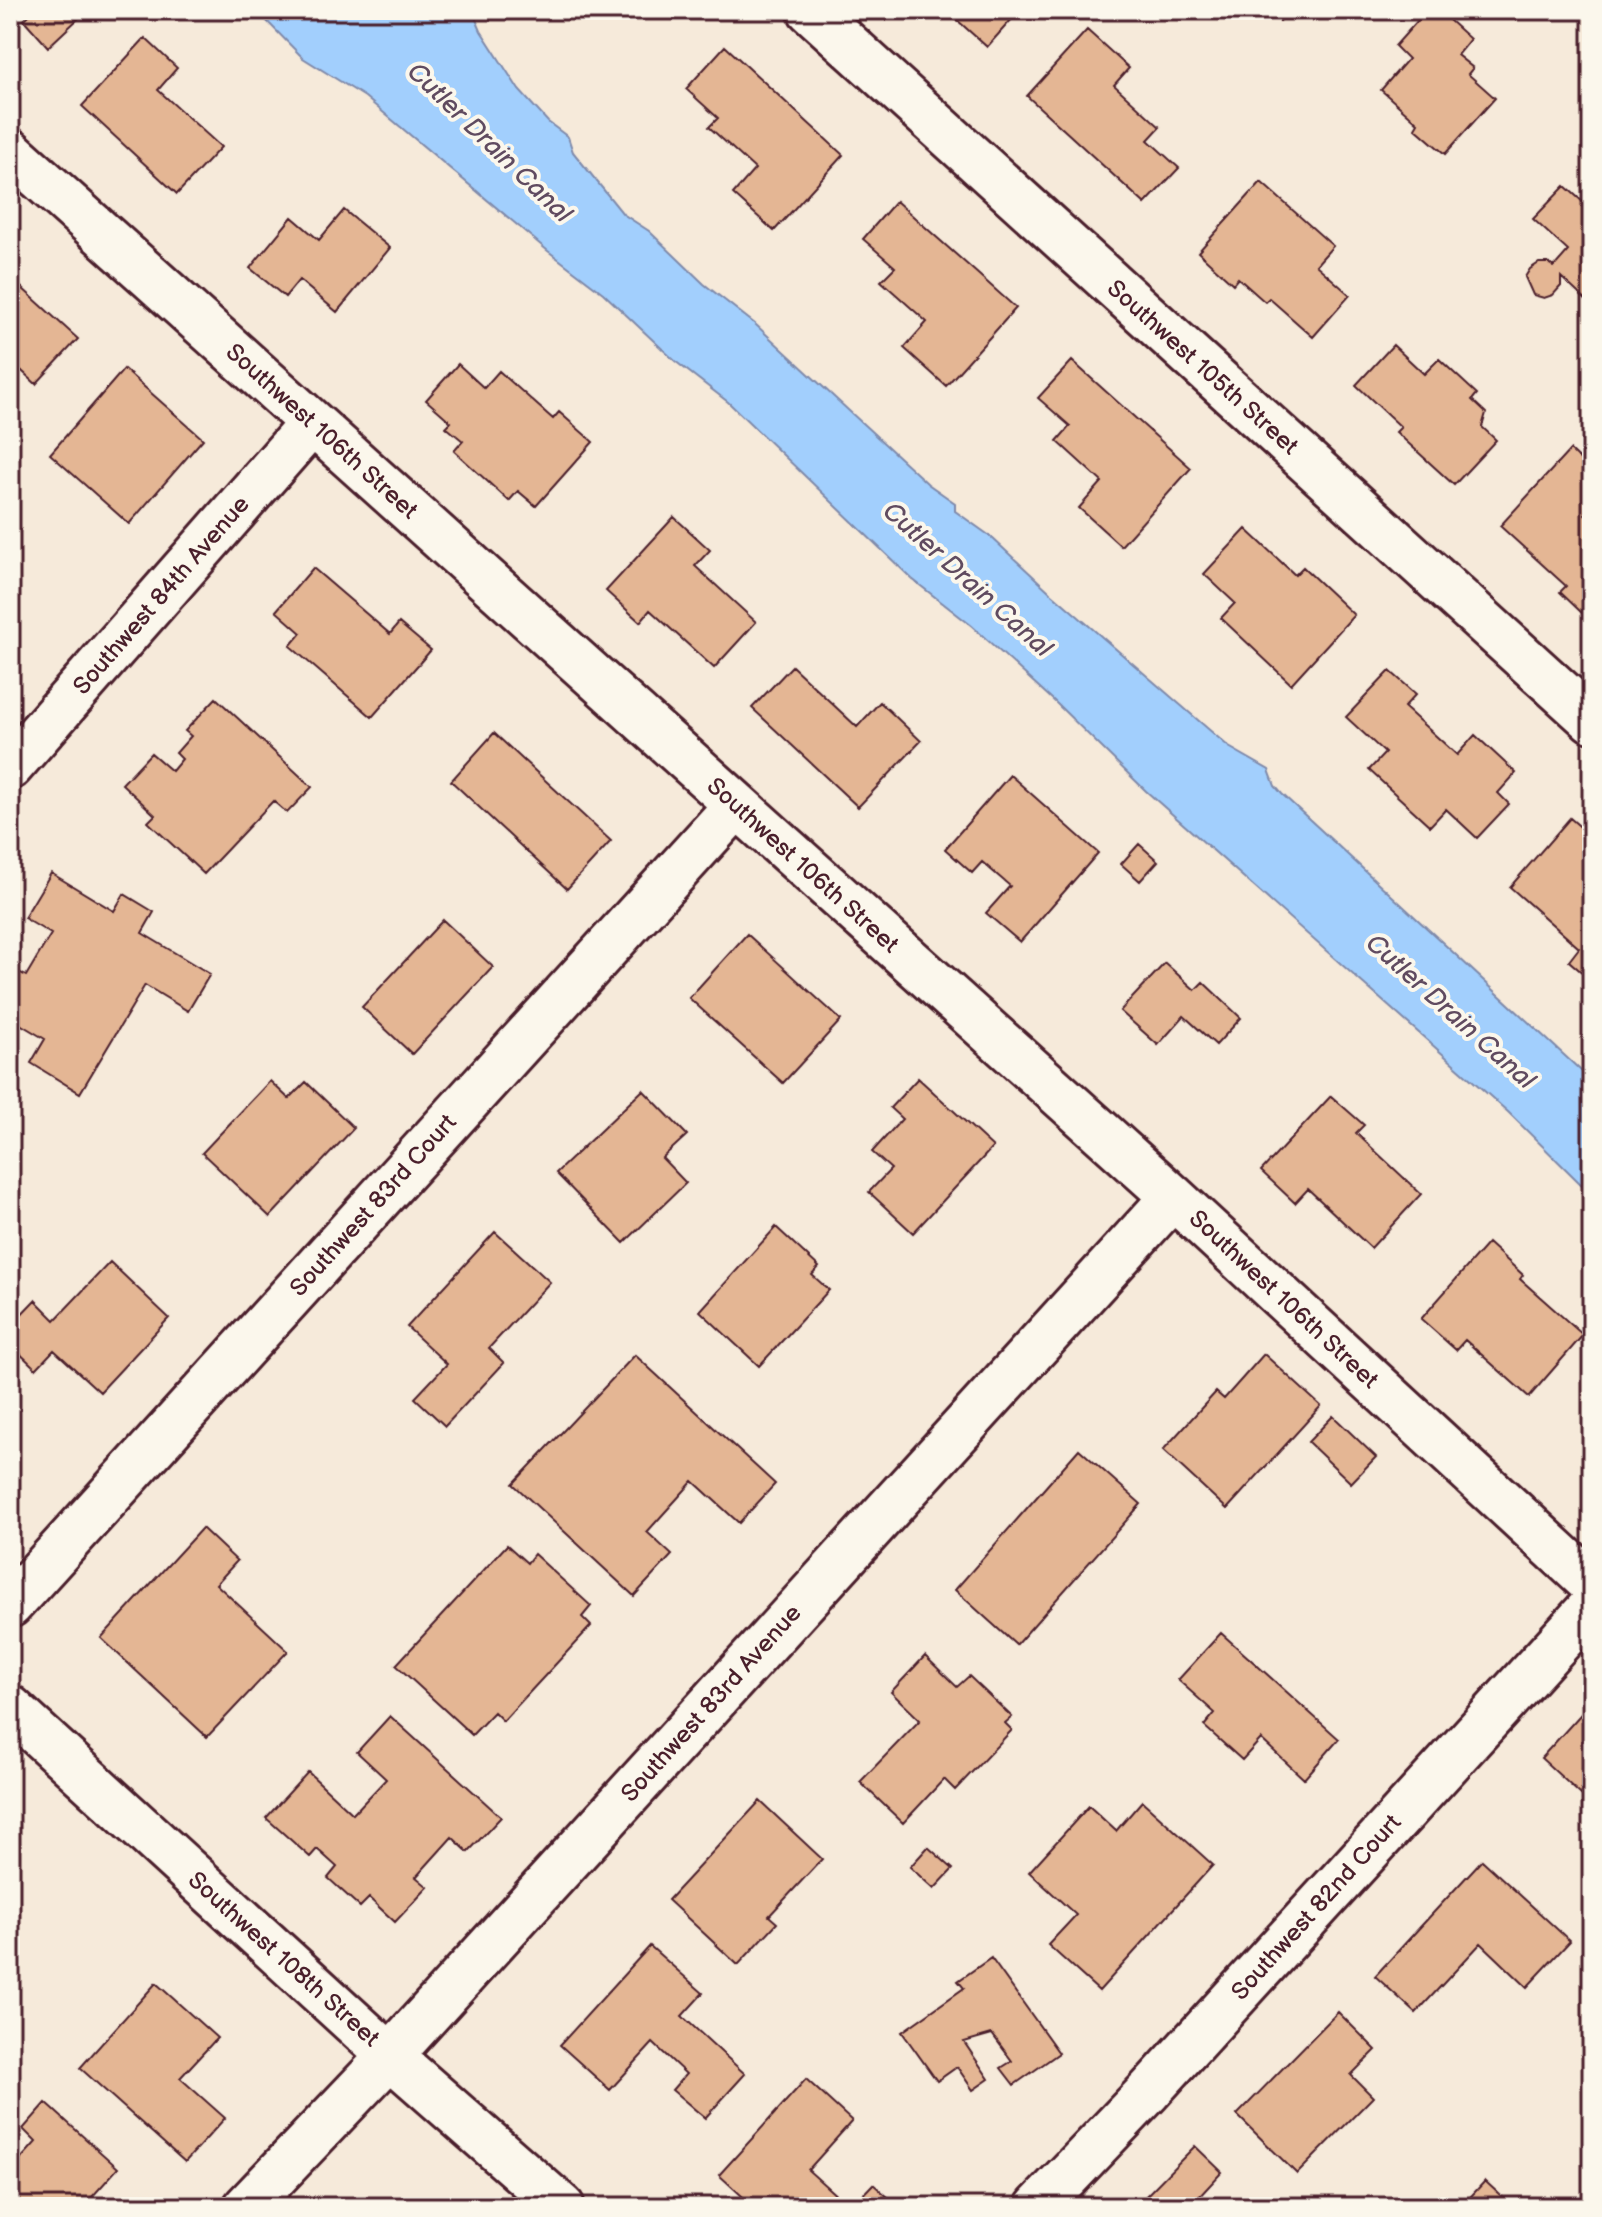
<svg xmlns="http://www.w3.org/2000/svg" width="1602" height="2217" font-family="'Balsamiq Sans',sans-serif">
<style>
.water{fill:#a2cffd;stroke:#7f89a9;stroke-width:2}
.building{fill:#e4b694;stroke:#4a1f2b;stroke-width:2}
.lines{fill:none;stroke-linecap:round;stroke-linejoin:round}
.minor-casing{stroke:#4a1f2b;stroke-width:50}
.minor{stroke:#fbf7ec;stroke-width:44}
.labels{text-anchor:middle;stroke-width:8;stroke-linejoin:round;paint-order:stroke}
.street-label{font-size:24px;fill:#4a1f2b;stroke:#fbf7ec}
.water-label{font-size:26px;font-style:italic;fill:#604b60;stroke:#fbf7ec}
</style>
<rect width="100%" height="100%" fill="#f6eada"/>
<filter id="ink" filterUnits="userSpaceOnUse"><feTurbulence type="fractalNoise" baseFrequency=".0125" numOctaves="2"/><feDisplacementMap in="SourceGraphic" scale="16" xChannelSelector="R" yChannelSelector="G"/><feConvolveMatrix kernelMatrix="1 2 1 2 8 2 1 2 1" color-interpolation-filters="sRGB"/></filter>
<g filter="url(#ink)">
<path class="water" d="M256,10H472L481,31L519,90L548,122L568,137L573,152L623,214L649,231L704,284L755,324L928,484L955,503V511L990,536L1050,592L1229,747L1269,770L1275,786L1282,794L1592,1081V1195L1508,1112L1146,791L1053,700L972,626L912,579L728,402L675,361L603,293L548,251L365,97L303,58Z"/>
<path class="building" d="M34,10H73L80,17L48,47L24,20Z
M946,10H1020L987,47Z
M1268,10H1289L1280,21Z
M1427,10H1438L1470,39L1457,55L1473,68L1468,74L1495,98L1445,154L1415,128L1418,123L1381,90L1408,59L1395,46Z
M1087,30L1129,68L1114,85L1160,127L1148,140L1179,168L1145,204L1027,96Z
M145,38L177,68L158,90L221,147L177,194L82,106Z
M725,46L843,155L774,231L733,194L755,169L709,127L718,118L686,89Z
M1261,182L1333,246L1316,265L1350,295L1313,337L1269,298L1265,302L1238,278L1233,284L1198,252Z
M1565,186L1592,210V306L1561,277V286L1553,295L1544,298L1533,295L1525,277L1530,269L1539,263H1548L1554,267L1568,251L1533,219Z
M896,201L1016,308L946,386L904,348L927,322L881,281L895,267L863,239Z
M344,210L390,248L337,312L299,280L285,297L250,268L292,217L319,240Z
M10,277L78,339L36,384L10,360Z
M1393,345L1424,374L1439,359L1477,394L1472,400L1486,413L1482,427L1496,440L1454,485L1396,432L1401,427L1356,385Z
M1072,361L1191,468L1121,546L1079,508L1102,482L1057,441L1070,426L1038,398Z
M458,364L484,388L499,371L553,419L559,412L593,442L536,506L518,491L509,501L454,451L463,441L446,427L451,422L426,400Z
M124,369L203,439L129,524L50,454Z
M1570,450L1592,471V506L1585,514L1592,520V602L1582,613L1560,592L1566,586L1500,526Z
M674,517L710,550L695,566L756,622L714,668L650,610L640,622L606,591Z
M1246,529L1295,575L1303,567L1354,615L1291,684L1221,618L1235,603L1204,574Z
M313,568L390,634L399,623L431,650L372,717L290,646L301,633L276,611Z
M792,666L857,727L880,702L921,741L858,807L752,708Z
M1390,671L1416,694L1404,707L1457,755L1475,735L1516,773L1498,793L1509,804L1477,838L1446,809L1430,826L1369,770L1385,753L1346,717Z
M216,698L312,787L287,813L273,801L204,874L148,822L155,815L122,784L151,753L172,771L182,759L176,753L191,736L185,731Z
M494,733L611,841L567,889L451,781Z
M1010,775L1098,853L1020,942L986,913L1010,886L982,862L972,873L945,849Z
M1570,818L1592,837V981L1569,961L1579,948L1510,887Z
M1139,844L1158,861L1140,881L1121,864Z
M51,873L114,911L124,894L154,912L142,933L210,974L188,1011L145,985L80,1093L31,1063L45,1039L10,1018V967L26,976L51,934L24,918Z
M443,920L493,967L412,1054L362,1007Z
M747,934L841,1020L783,1083L689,998Z
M1165,963L1195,990L1203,982L1241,1018L1216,1045L1184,1016L1158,1045L1120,1011Z
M918,1078L993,1147L913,1233L869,1192L891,1169L872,1152L902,1119L890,1108Z
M270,1081L289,1099L306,1082L354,1128L270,1217L202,1153Z
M643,1090L687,1135L662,1158L686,1183L624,1243L556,1173Z
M1331,1096L1364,1125L1356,1133L1421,1194L1371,1248L1308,1189L1295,1203L1261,1171Z
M776,1227L819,1267L812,1275L829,1290L759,1366L700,1311Z
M495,1232L550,1282L489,1348L504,1363L445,1426L415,1398L447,1364L407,1327Z
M1488,1243L1523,1275L1520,1279L1583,1335L1529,1397L1465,1340L1456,1350L1421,1319Z
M110,1262L169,1318L100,1392L54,1350L36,1369L10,1344V1326L35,1300L55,1320Z
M1264,1354L1321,1406L1227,1509L1163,1450L1216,1392L1224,1399Z
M635,1355L775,1484L739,1523L693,1481L647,1532L672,1555L634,1596L513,1484Z
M1333,1416L1376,1457L1351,1483L1308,1442Z
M1079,1449L1141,1504L1016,1645L955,1590Z
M202,1528L237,1561L216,1584L288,1651L207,1737L101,1638Z
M507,1545L527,1563L534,1554L591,1606L582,1617L591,1626L503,1721L494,1712L472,1735L396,1665Z
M1221,1633L1339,1739L1304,1779L1261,1739L1242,1760L1204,1726L1215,1713L1178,1680Z
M925,1656L957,1687L969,1676L1012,1717L1005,1723L1012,1730L955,1790L944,1779L903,1823L860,1782L920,1720L891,1692Z
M1590,1704L1592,1706V1805L1541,1758Z
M390,1716L501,1817L468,1852L452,1837L416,1877L428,1887L395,1922L369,1898L360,1907L328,1878L337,1867L317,1849L310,1857L266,1818L308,1772L353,1814L386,1779L357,1752Z
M760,1801L822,1859L769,1916L777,1923L738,1965L668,1900Z
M1142,1801L1213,1865L1099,1991L1048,1945L1076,1915L1029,1872L1089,1806L1116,1831Z
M928,1847L953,1869L934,1889L910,1867Z
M1482,1860L1570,1941L1527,1987L1481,1943L1416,2013L1375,1976Z
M650,1946L703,1993L682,2016L745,2074L705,2118L672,2090L686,2074L653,2043L610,2090L560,2045Z
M991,1958L1059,2053L1014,2085L1001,2068L1012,2061L992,2034L964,2042L989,2079L973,2090L957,2067L937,2081L902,2032L964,1988L958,1981Z
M156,1983L217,2038L180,2078L225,2118L185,2162L80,2068Z
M1338,2012L1376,2050L1351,2075L1373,2097L1297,2174L1237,2115Z
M806,2079L852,2121L808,2170L849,2207H754L719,2175Z
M46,2103L118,2168L83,2207H10V2171L36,2142L23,2129Z
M1195,2146L1222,2172L1197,2199L1205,2207H1135Z
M1485,2181L1513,2207H1461Z
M873,2184L897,2205L896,2207H851Z"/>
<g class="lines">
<g class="minor-casing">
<path id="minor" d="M810,10L1592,720
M10,151L1173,1197L1592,1584
M10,767L312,423
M10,1605L736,806
M10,1708L390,2056L562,2207
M246,2207L390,2056L1173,1197
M1038,2207L1149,2091L1592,1606"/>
</g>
<use href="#minor" class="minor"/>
</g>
</g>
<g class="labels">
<g class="street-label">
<text transform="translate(1203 367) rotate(42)" y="8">Southwest 105th Street</text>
<text transform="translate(322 431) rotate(42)" y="8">Southwest 106th Street</text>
<text transform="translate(161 595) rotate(-49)" y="8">Southwest 84th Avenue</text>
<text transform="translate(803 865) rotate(42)" y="8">Southwest 106th Street</text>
<text transform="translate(373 1205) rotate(-48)" y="8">Southwest 83rd Court</text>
<text transform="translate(1284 1299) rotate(43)" y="8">Southwest 106th Street</text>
<text transform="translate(711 1703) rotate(-48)" y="8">Southwest 83rd Avenue</text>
<text transform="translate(1316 1907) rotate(-48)" y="8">Southwest 82nd Court</text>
<text transform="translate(284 1959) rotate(42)" y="8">Southwest 108th Street</text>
</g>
<g class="water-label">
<text transform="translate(490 142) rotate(44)" y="9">Cutler Drain Canal</text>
<text transform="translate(968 579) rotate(42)" y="9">Cutler Drain Canal</text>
<text transform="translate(1451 1011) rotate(42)" y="9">Cutler Drain Canal</text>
</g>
</g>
<rect width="1602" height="2217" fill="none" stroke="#fbf7ec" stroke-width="40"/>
<rect x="20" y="20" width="1562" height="2177" fill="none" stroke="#4a1f2b" stroke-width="3" filter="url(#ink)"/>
</svg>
